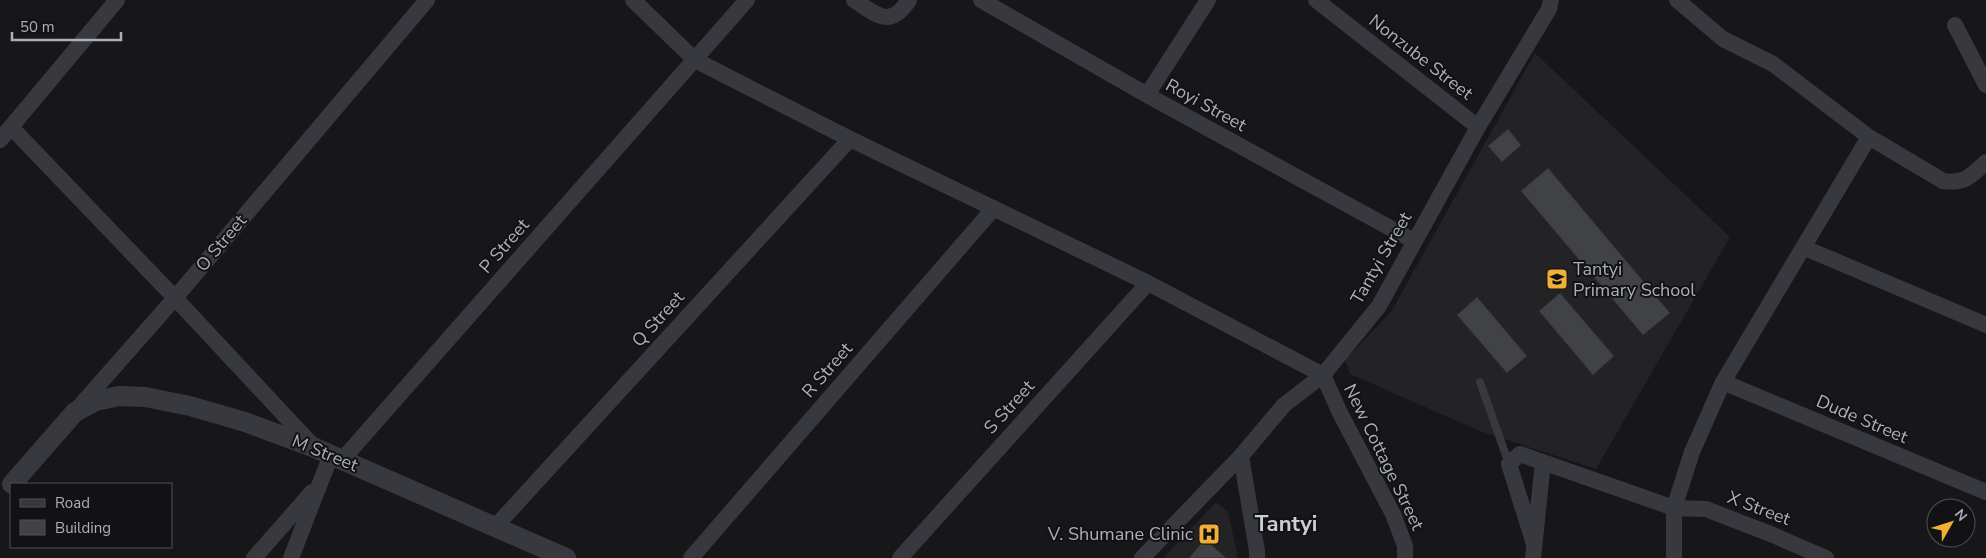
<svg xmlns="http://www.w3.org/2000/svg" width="1986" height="558" font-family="'Nunito Sans',sans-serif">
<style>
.built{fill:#232326}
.building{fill:#414246;stroke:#313135}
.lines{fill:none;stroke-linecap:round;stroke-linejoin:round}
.service{stroke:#38393e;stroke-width:8}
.minor{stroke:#38393e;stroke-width:16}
.tertiary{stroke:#38393e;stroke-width:20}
.labels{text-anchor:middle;stroke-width:4;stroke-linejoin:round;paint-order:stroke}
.street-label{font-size:18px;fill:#aaafb9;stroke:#121214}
.poi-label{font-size:18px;fill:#aaafb9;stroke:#121214;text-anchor:start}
.district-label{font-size:22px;font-weight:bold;fill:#cbced5;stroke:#121214}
</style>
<rect width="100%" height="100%" fill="#171719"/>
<path class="built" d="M1535,53L1730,237L1596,469L1480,431L1350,374L1345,360L1391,312Z
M1216,502L1228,511L1238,558H1163Z"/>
<path class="building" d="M1508,129L1521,145L1502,162L1488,146Z
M1548,168L1670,313L1643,335L1521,191Z
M1560,293L1614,356L1593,375L1539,311Z
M1477,297L1527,356L1507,373L1457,315Z
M1205,539L1226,558H1189Z"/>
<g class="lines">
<path class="service" d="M1480,382L1509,464"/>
<path class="minor" d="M633,0L695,60L850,139L1148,283L1323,375L1340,413L1393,514L1405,546V558
M854,0C877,15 890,29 909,0
M981,0L1147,95L1414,241
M1316,0L1478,127
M1677,0L1723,39L1773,64L1869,137L1943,181C1965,184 1971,176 1986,162
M1955,25L1986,85
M1147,95L1208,0
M11,127L175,298L315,448
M0,140L117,0
M1805,248L1986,325
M1723,382L1986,492
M78,408L175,298L427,0
M1241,456L1257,551V558
M342,460L747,0
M495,527L850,139
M1534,544L1509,464L1520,454L1674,508L1706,509L1773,535L1826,558
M254,558L312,492
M291,558L331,455
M691,558L994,208
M900,558L1148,283
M1142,558L1241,456L1284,405L1323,375L1379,306L1478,127L1549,9L1551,0
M1533,558L1543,462
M1674,558V508L1692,452L1723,382L1869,137"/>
<path class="tertiary" d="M12,484L75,412L96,401L119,396L145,397L190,406L245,422L315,448L566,558"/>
</g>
<defs>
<g id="school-square" transform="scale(1.125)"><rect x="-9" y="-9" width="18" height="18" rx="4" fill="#efaf39" stroke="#121214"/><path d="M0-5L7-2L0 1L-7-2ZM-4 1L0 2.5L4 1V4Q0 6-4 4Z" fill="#111"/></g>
<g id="hospital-square" transform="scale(1.125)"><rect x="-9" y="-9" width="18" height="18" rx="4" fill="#efaf39" stroke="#121214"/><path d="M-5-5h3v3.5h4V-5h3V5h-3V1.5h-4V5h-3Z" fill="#111"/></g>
</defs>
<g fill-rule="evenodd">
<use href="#school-square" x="1557" y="279"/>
<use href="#hospital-square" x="1209" y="534"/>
</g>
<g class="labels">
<g class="street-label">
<text transform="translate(1421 57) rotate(38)" y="6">Nonzube Street</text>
<text transform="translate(1206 105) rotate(29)" y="6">Royi Street</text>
<text transform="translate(221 243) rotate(-50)" y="6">O Street</text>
<text transform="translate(504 246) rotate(-49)" y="6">P Street</text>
<text transform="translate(1381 258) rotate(-60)" y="6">Tantyi Street</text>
<text transform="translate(658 319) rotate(-48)" y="6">Q Street</text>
<text transform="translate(827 370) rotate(-49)" y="6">R Street</text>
<text transform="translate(1009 407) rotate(-48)" y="6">S Street</text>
<text transform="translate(1862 419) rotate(23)" y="6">Dude Street</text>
<text transform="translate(325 453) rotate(22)" y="6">M Street</text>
<text transform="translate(1384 457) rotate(64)" y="6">New Cottage Street</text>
<text transform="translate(1759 508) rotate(21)" y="6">X Street</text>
</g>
<g class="poi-label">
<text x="1573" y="275">Tantyi<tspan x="1573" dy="21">Primary School</tspan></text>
<text x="1193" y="540" text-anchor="end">V. Shumane Clinic</text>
</g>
<g class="district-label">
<text x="1286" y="531">Tantyi</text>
</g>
</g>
<rect x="10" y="483" width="162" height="65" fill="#121214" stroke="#4f5156"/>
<rect x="20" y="499" width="25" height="8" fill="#38393e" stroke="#4f5156"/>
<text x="55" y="508" font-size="15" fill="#aaafb9">Road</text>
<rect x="20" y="520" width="25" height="15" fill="#414246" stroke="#4f5156"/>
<text x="55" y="533" font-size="15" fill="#aaafb9">Building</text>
<g transform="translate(1951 523) rotate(51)"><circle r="24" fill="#121214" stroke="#4f5156"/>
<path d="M0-4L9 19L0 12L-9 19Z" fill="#efaf39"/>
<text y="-8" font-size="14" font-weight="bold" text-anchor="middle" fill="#aaafb9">N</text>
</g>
<path d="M12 32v8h109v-8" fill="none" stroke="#aaafb9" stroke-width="2.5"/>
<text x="20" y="32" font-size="15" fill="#aaafb9" stroke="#121214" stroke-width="4" paint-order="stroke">50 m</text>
</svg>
